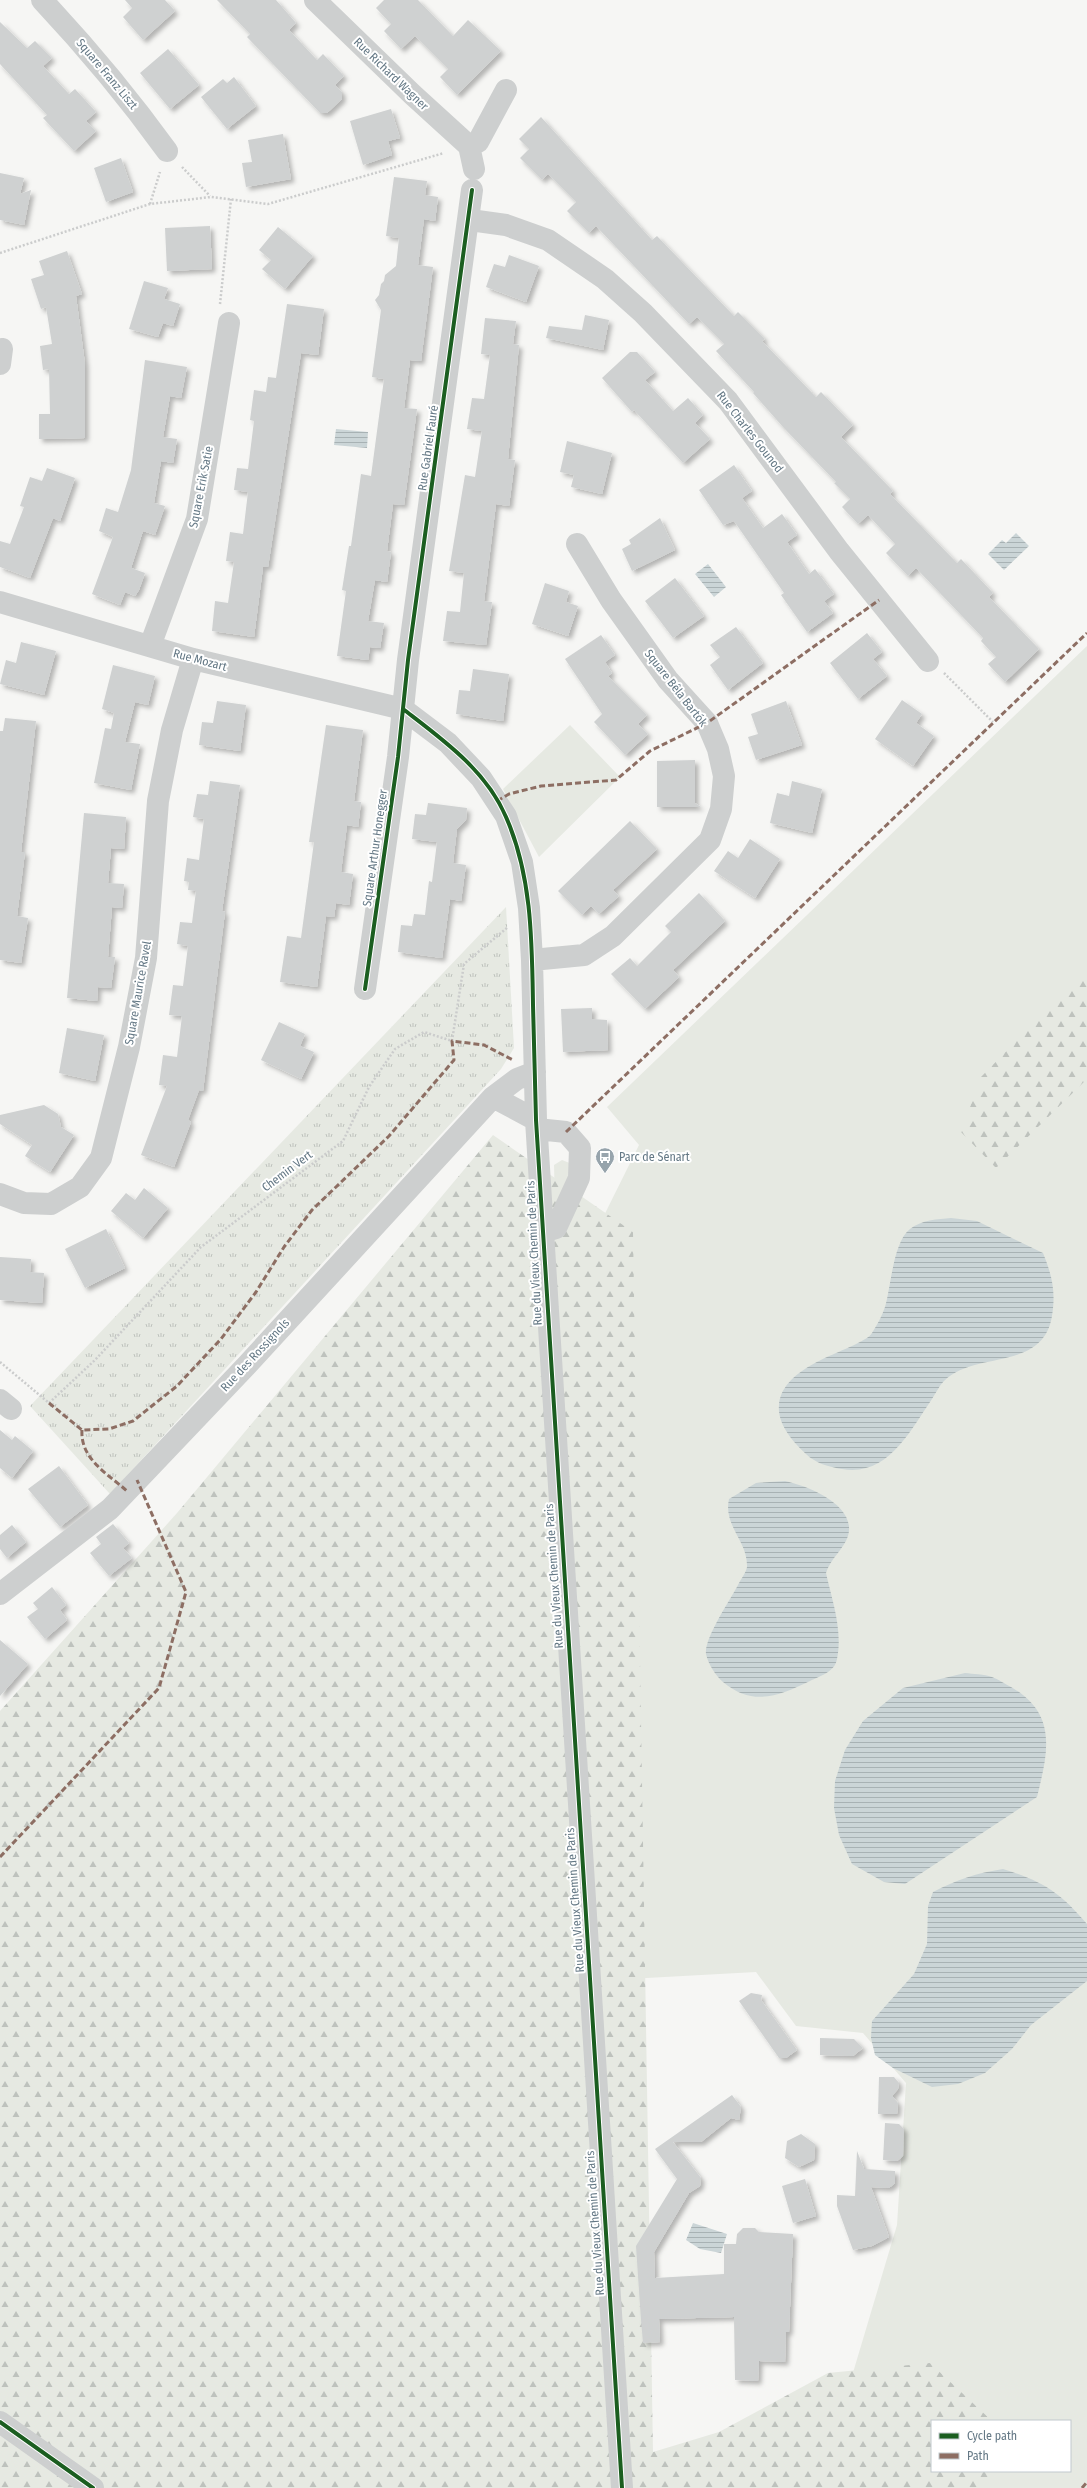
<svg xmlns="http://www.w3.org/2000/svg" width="1087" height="2488" font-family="'Fira Sans Condensed',sans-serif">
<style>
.grass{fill:#e6e9e2;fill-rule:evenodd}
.forest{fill:url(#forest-firs)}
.park{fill:url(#park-tufts)}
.water{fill:url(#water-rules)}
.building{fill:#cfd1d1;filter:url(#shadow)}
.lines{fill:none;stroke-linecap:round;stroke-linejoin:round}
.path{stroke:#cbcccc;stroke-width:2.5;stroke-dasharray:2 2;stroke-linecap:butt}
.minor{stroke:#cdcfcf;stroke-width:22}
.quiet{stroke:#8d6e63;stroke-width:3;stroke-dasharray:6 3;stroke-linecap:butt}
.cycleway-casing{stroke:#fff;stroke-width:6}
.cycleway{stroke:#1b5e20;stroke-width:4}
.labels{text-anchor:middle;stroke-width:4;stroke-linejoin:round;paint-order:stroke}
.street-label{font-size:12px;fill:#647885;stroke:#fff}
.poi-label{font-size:12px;fill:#647885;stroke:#fff;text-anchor:start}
</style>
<defs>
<pattern id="forest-firs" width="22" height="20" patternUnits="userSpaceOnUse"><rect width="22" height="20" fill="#e6e9e2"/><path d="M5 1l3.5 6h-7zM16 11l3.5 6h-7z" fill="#bec2bd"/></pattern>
<pattern id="park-tufts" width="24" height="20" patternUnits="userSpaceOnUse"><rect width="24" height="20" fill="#e6e9e2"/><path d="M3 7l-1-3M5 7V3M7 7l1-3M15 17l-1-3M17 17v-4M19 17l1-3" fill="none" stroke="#bec2bd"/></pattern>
<pattern id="water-rules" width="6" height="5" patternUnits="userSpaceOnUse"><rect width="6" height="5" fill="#cbd5d7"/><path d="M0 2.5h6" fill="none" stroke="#a8b2b4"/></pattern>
<filter id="shadow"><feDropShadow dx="3.5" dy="3.5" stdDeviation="2" flood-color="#0004"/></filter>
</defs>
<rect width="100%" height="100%" fill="#f6f6f4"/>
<path class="grass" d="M1087,646V2488H642L824,2470L897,2225L906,2083L863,2033L796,2026L756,1972L610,1980L567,1290L639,1145L607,1107ZM932,2421H1070V2471H932Z
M570,725L620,777L539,857L503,789Z
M562,1160L572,1164L576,1170L555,1203L554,1165Z"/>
<path class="forest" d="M1087,969V1079L996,1168L961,1132L981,1077Z
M493,1135L633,1232L653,2452L719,2432L828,2373L930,2363L992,2421H932V2471H994L986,2488H0V1711L177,1513Z"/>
<path class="park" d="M506,907L514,1048L501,1069L110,1494L30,1406Z"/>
<path class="water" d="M336,429L368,432L367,448L334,445Z
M1016,533L1029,546L1004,570L988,554L1002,540L1006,543Z
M708,564L726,587L714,597L695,574Z
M951,1218L977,1221L1043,1253C1052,1275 1056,1292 1052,1316C1043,1372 975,1350 944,1381C939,1386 936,1393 932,1399C910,1431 888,1477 842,1469C829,1467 815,1463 806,1454C793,1442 777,1424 779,1405C782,1370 833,1356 858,1343C863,1340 869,1338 872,1333C877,1325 882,1316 885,1307C891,1287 893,1242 910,1229C921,1220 938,1219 951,1218Z
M785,1481C808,1486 857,1505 848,1536C844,1549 830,1559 826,1573C832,1600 843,1630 837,1659C835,1672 820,1676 810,1681C779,1696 753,1707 723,1682C716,1676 708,1664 706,1654C704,1638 731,1599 739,1583C742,1578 746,1572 747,1567C748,1541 723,1526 729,1499L756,1483Z
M965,1673C973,1674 984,1674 992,1677C998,1679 1005,1684 1011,1687C1058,1714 1048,1752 1037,1797L905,1884L884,1882L852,1864L839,1835L834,1808L835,1781L845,1750L863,1721L903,1688Z
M1003,1869C1043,1881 1061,1893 1087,1924V1981L1031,2025L1012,2049L985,2073L958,2084L932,2087L893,2068L875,2055L871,2038L872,2021L914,1974L927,1944L928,1906L933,1892C956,1880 977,1873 1003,1869Z
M693,2223L727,2234L721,2253L700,2249L686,2240Z"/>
<path class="building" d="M125,0H165L175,11L143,40L123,17L132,8Z
M217,0H276L296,23L289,30L317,60L323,54L344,76L335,85L342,92V99L327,113H320L247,37L250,34Z
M384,0H418L453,36L468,20L501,51L457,95L440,77L448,69L415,36L401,49L384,31L391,24L376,8Z
M0,22L27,48L35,41L52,58L43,66L69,94L75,89L96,112L86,121L96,131L74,151L43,118L47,115L0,64Z
M168,49L199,85L170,109L140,73Z
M234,77L256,106L227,129L201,97L223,79L227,83Z
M391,109L400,138L388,141L392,155L363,165L350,121Z
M541,117L652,240L657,236L734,316L738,312L765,339L762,341L816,397L821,392L853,425L841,437L893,491L890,494L957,563L961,559L993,593L989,597L1039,649L1005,682L988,664L996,657L981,641L983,638L916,568L908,576L886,553L895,544L868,515L858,524L842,507L850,499L834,483L836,482L783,427L753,393L754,392L716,351L724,344L697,317L689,324L596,226L589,233L567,211L576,202L548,174L542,180L520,158L529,149L519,139Z
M283,134L291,179L246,187L242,163L252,162L248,140Z
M121,158L133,192L106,202L94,168Z
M0,173L24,178L20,194L31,190L24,225L0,220Z
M394,177L427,181L425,195L438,197L435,221L424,219L418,265L433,267L421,361L410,360L404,408L417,409L404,505L393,504L387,551L391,552L387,582L375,580L368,621L384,623L380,648L370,647L368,660L337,656L346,591L342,590L349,546H351L361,474L371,476L384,379L372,377L381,310L375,300L379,295L381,284L384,281L385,275L396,266L399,238L386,236Z
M210,226L212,269L167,271L165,228Z
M278,227L313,256L285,289L262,269L271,260L259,250Z
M67,251L82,294L76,296L85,364V438L39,439V414H50L49,369L43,370L40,346L52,344L46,307L41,309L31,279L44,275L39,261Z
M509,255L539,266L526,302L486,287L494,264L505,267Z
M144,281L168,288L164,299L180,304L173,326L163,323L158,337L129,329Z
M287,304L324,309L318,355L301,353L268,567H263L254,637L212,631L215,601L228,603L234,562L226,561L230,532L243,534L248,492L234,490L237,468L248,469L254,421L250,420L254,390L266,392L268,377L276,378Z
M585,315L609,320L603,350L546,338L549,326L582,330Z
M485,318L516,321L513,344L519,345L508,459L515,460L509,506L496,504L484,601L492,602L486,645L443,641L447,611L460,612L464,573L449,571L465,475L475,477L482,431L467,429L472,398L484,399L490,355L481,354Z
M630,352H637L655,372L645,380L673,411L688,398L703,415L695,423L710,439L683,463L634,410L632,412L602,378Z
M145,360L187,367L181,398L170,396L163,437L177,439L173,463L161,461L154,503L165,506L155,535L143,531L131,568L145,573L139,590L135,596L125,592L120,605L92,594L113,537L99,531L106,508L118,512L131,470Z
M567,441L612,453L602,494L571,487L574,475L560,472Z
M734,465L752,491L742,498L763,528L782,514L797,535L787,542L809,574L815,569L834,594L824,601L833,613L807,632L781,595L784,593L734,521L723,525L699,490Z
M47,468L75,478L60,521L53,518L30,578L0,567V541L10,544L24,507L20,506L30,477L42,481Z
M660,518L675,550L632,571L622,549L631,544L629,540Z
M675,578L704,616L673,638L645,601Z
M545,583L569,591L566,602L578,606L568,636L532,624Z
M736,627L763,663L728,690L710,665L720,657L710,645Z
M867,633L882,652L873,659L887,676L858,699L830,663Z
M601,635L615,655L605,662L612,673L608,676L647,715L638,724L648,734L625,755L594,722L602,714L565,659Z
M21,642L56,651L44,695L0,684L6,660L16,663Z
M113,665L155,676L148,705L135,702L125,742L140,744L131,790L94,783L105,728L111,729L114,713L102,709Z
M473,669L509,674L503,721L456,714L459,690L470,691Z
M902,700L922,714L916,723L934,736L913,766L875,739Z
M217,701L246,705L240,751L199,745L202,722L213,723Z
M786,701L802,745L756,760L748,737L758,734L751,714Z
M5,718L36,721L21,852H25L17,916L28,918L21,963L0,960V731H3Z
M326,725L363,730L354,801L361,802L358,827L347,825L341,872L353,874L349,905L336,903L334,917L326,916L317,987L280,982L287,936L301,938L314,842H309Z
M695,760V803L701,807H657V761Z
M210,781L240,785L222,911L225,912L203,1091L199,1090L188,1120L191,1122L174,1167L141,1155L167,1086L159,1085L163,1055L177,1057L182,1016L169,1015L173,985L183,986L188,946L177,944L180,922L192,923L196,891L188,890L189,882L184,881L187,858L199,860L204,819L193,817L197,794L208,795Z
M792,781L822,789L812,833L770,823L777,793L789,796Z
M428,803L467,808L466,820L457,829L453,863L466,865L461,901L450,899L442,958L398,952L401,925L412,926L414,914L425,915L429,881L432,882L437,842L412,839L415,814L426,815Z
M84,813L126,817L124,849L111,848L108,883L124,884L122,908L112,907L108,957H115L111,988L98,987L97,1001L67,998Z
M630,821L657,849L613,890L619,896L599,914L591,906L582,915L558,891Z
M750,839L780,859L755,898L714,871L728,851L738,858Z
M699,893L725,921L673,970L679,977L645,1009L611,974L630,958L637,966L671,932L665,926Z
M592,1008V1019L607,1020L608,1050L563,1052L561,1009Z
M279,1022L305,1034L300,1046L314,1052L301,1079L261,1060Z
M67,1028L104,1035L95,1081L59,1073Z
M44,1105L58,1114L61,1127L74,1135L50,1172L25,1156L32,1145L0,1124V1115Z
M144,1188L168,1208L143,1238L111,1211L126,1193L135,1200Z
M106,1229L125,1268L85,1288L65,1249Z
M0,1257L31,1259L30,1272L44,1273L42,1303L0,1300Z
M0,1430L12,1440L15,1436L33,1451L12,1478L0,1468Z
M59,1466L88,1505L60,1527L28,1489Z
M113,1524L129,1543L123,1548L132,1558L109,1576L90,1553L101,1544L96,1537Z
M12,1525L26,1542L7,1558L0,1549V1535Z
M52,1587L66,1605L60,1610L67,1620L45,1639L27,1617L38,1609L33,1603Z
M0,1640L28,1664L0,1696Z
M751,1993L762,1995L761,2000L797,2050L786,2058H779L739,2001Z
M820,2038L854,2039L863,2048L853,2056L820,2055Z
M879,2077H894L899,2083L898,2089L892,2096L898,2103L897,2114H878Z
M732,2095L741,2107L739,2120L731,2118L701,2142H673L701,2178L700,2186L689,2193L654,2252L655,2278L724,2274V2244H736L737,2234L743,2228H755L759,2232L793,2234L789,2332H786L785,2362L759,2361L758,2381L735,2380L734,2317L659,2319L660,2342L643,2343L641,2320L636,2246L677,2179L655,2149Z
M885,2123L899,2124L904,2129L903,2156L897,2161L883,2160Z
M801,2134L815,2144L814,2160L799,2167L785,2158L787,2141Z
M857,2151L864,2169L895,2171V2183L889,2188L871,2187L889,2237L872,2246L853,2250L837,2206V2195L855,2196Z
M805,2179L816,2216L793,2223L782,2186Z"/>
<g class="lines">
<path class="path" d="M182,167L210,196
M150,204L160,172
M0,253L150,204L211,197L268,204L444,153
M220,304L231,199
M944,673L993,722
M0,1362L49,1403L95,1360L201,1247L343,1141L369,1087L395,1049L424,1032L452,1041L464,964L508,927"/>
<path class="minor" d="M42,0C87,48 128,97 167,151
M315,0L413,95L469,146L478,142L506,90
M469,146L474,169
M470,220L506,225L548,240L605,279L643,313L728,401L839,551L928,661
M0,364L2,349
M0,602L193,659L403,709L448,743L481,778L506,816L522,862L529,908L532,960L536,1120L622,2488
M150,646L197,519L229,323
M532,960L584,955L613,936L710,840L721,809L724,776L718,749L707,723L668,680L611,600L577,544
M365,989L398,757L408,660L472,190
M493,1097L536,1120
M537,1129L566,1132L580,1148L579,1178L556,1228L543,1232
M0,1194L24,1203L51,1204L80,1187L101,1158L129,1047L146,958L158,801L172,730L193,659
M0,1400L11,1409
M0,1594L110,1509L247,1365L493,1097L517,1079L535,1072
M0,2422L93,2488"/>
<path class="quiet" d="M497,801L509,794L541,786L616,780L650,751L707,723L879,600
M566,1132L1087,633
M49,1403L82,1430L109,1429L133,1421L177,1386L221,1339L256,1292L284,1247L312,1210L389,1136L454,1060L452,1041L484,1045L513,1060
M82,1430C80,1459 108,1474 127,1491
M0,1857L159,1688L186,1592L137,1480
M1082,2488L1087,2482"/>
<g class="cycleway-casing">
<path id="cycleway" d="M403,709C442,739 486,770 506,817C532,876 532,942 533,1005C534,1043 535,1082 536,1120L622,2488
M365,989L398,757L408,660L472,190
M0,2422L93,2488"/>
</g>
<use href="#cycleway" class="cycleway"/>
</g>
<defs>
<g id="bus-pin" transform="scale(1)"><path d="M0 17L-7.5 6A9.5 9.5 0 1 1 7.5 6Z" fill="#97a4ac" stroke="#fff"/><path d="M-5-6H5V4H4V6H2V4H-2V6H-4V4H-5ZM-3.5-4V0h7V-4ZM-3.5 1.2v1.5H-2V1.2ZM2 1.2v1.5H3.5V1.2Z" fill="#fff"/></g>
</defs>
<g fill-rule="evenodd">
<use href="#bus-pin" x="605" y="1157"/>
</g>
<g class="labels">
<g class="street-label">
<text transform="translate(107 74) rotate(50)" y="4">Square Franz Liszt</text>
<text transform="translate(391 74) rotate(44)" y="4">Rue Richard Wagner</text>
<text transform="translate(750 432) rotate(52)" y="4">Rue Charles Gounod</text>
<text transform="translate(428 448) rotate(-82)" y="4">Rue Gabriel Fauré</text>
<text transform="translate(201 487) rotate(-79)" y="4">Square Erik Satie</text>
<text transform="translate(200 660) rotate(15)" y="4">Rue Mozart</text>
<text transform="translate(676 688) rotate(52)" y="4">Square Bêla Bartók</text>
<text transform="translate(375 848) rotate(-82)" y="4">Square Arthur Honegger</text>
<text transform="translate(138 993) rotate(-80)" y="4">Square Maurice Ravel</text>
<text transform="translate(287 1171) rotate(-37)" y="4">Chemin Vert</text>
<text transform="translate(534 1253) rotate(-93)" y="4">Rue du Vieux Chemin de Paris</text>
<text transform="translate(255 1355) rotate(-47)" y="4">Rue des Rossignols</text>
<text transform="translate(554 1576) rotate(-94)" y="4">Rue du Vieux Chemin de Paris</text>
<text transform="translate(575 1900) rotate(-94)" y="4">Rue du Vieux Chemin de Paris</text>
<text transform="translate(595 2223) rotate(-94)" y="4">Rue du Vieux Chemin de Paris</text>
</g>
<g class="poi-label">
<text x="619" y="1161">Parc de Sénart</text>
</g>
</g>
<rect x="931" y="2420" width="140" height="52" fill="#ffffff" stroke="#c1c9ce"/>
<rect x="939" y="2433" width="20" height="6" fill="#1b5e20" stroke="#c1c9ce"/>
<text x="967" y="2440" font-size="12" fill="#647885">Cycle path</text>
<rect x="939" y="2453" width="20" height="6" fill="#8d6e63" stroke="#c1c9ce"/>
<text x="967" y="2460" font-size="12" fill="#647885">Path</text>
</svg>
